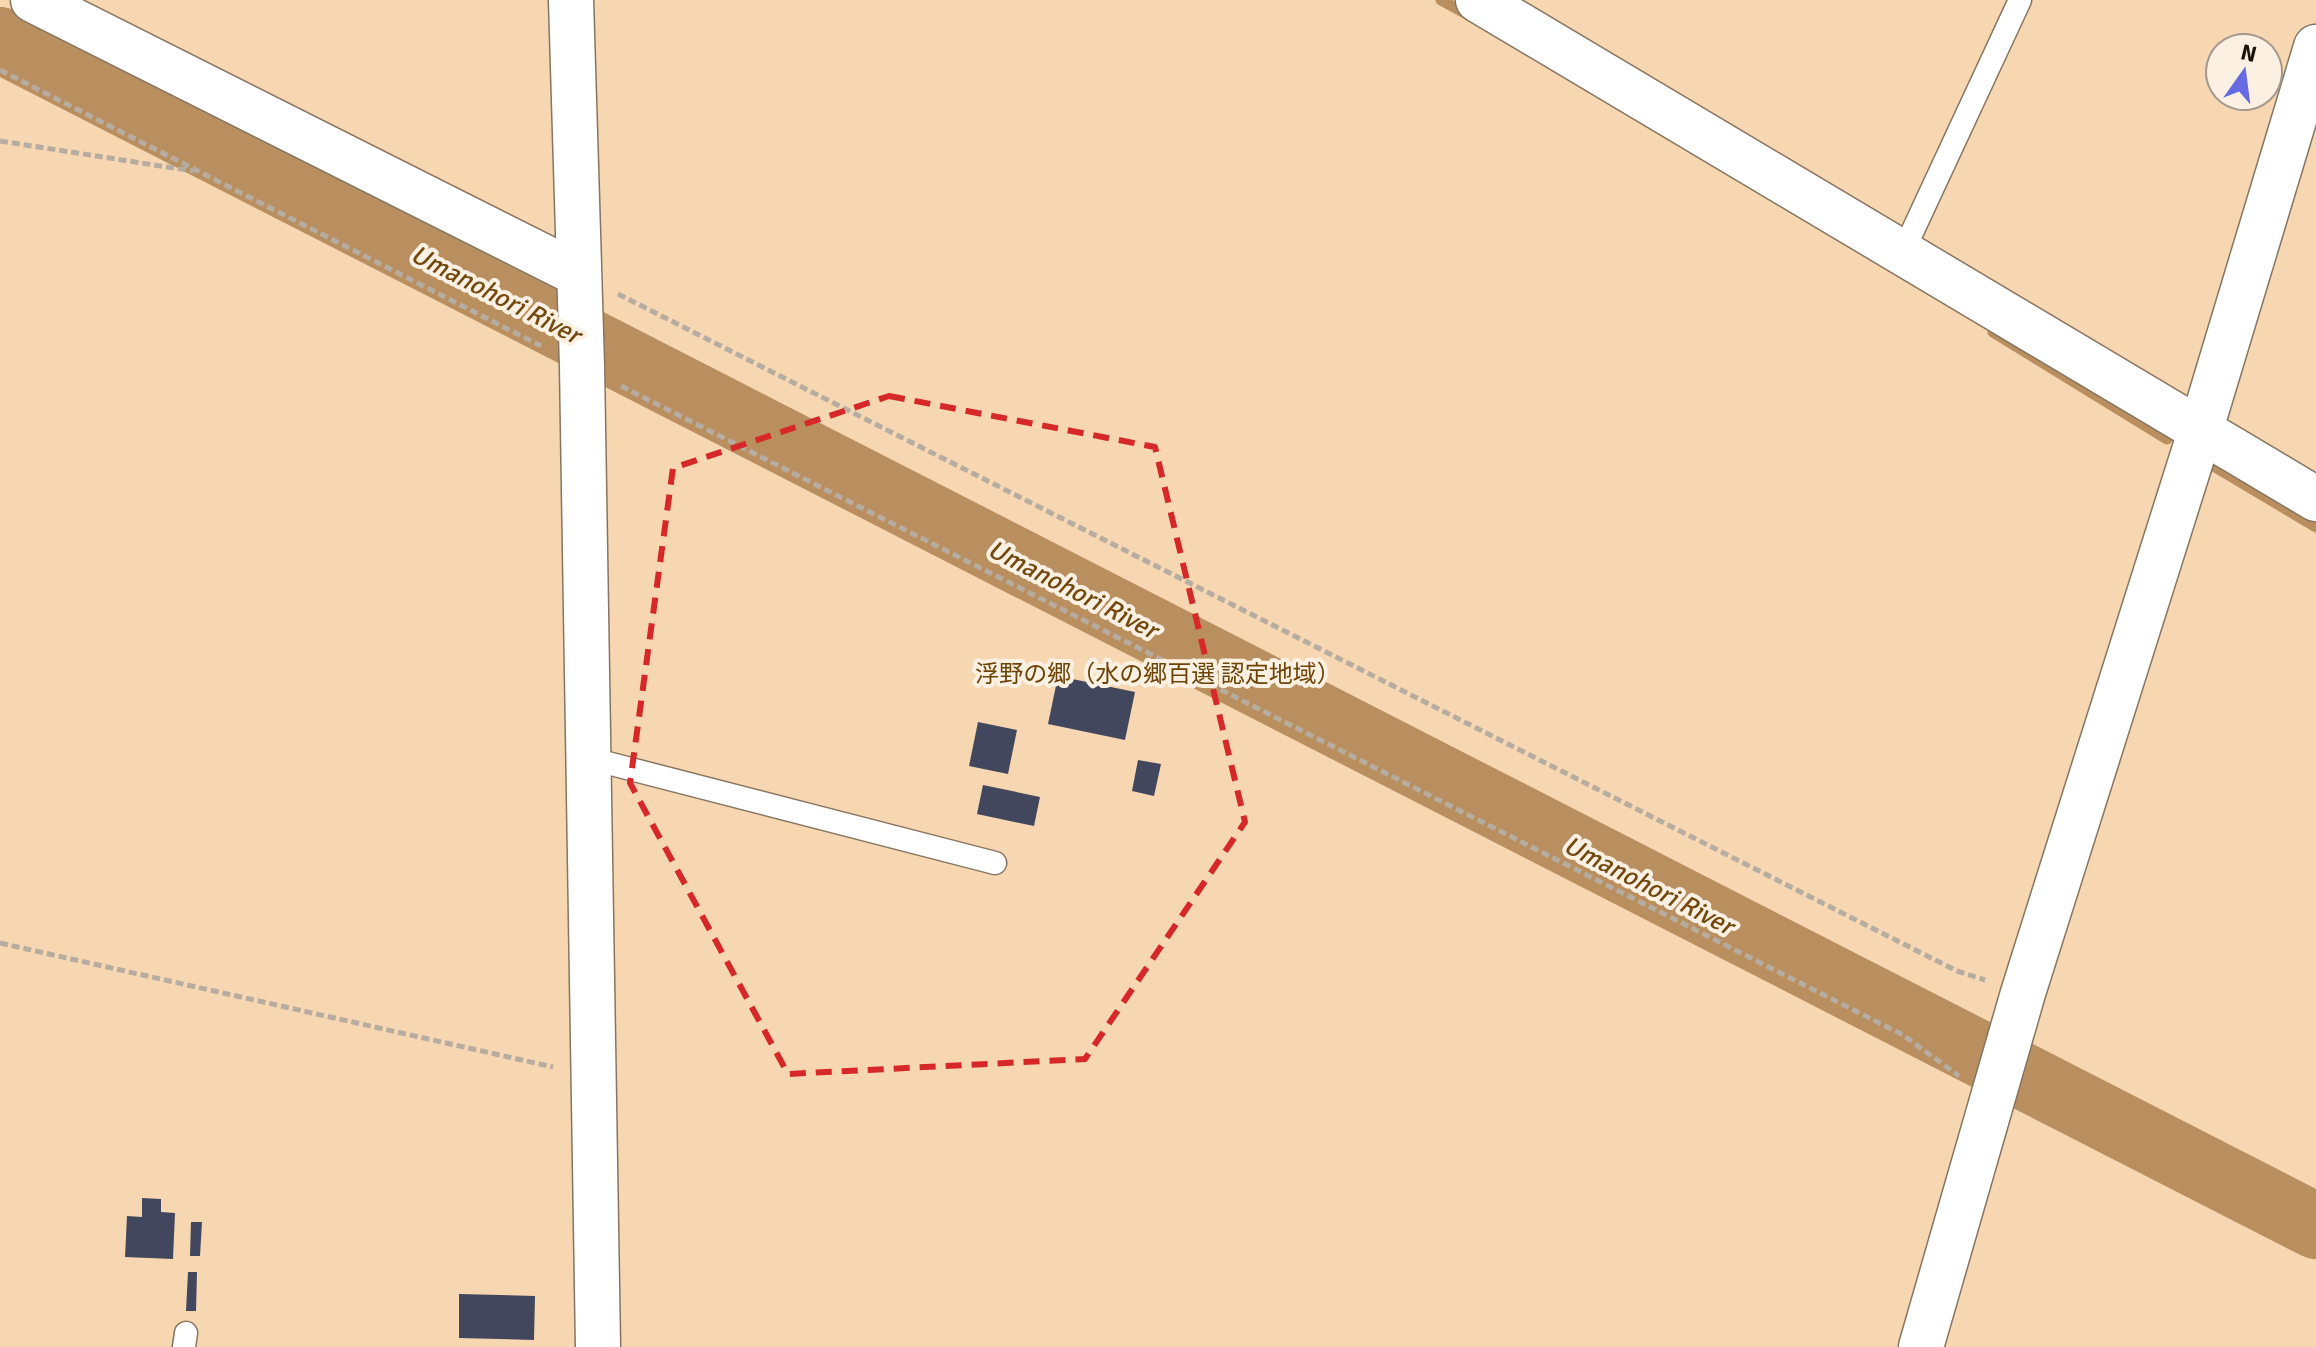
<svg xmlns="http://www.w3.org/2000/svg" width="2316" height="1347" font-family="Signika,'Noto Sans JP',sans-serif">
<style>
.green{fill:#f7d6b2;fill-rule:evenodd}
.lines{fill:none;stroke-linecap:round;stroke-linejoin:round}
.stream{stroke:#b98f5f;stroke-width:11}
.river{stroke:#b98f5f;stroke-width:66}
.building{fill:#43475d}
.service-casing{stroke:#887561;stroke-width:25}
.minor-casing{stroke:#887561;stroke-width:47}
.path{stroke:#b6aca0;stroke-width:5;stroke-dasharray:8 4;stroke-linecap:butt}
.service{stroke:#fff;stroke-width:22}
.minor{stroke:#fff;stroke-width:44}
.marked{fill:none;stroke:#d62828;stroke-width:6;stroke-dasharray:16 10;stroke-linejoin:round}
.labels{text-anchor:middle;stroke-width:8;stroke-linejoin:round;paint-order:stroke}
.park-label{font-size:24px;fill:#6d4406;stroke:#fcf0e2}
.water-label{font-size:26px;font-style:italic;fill:#73490f;stroke:#fcf0e2}
</style>
<rect width="100%" height="100%" fill="#fcf0e2"/>
<path class="green" d="M0,0H2316V1347H0ZM2220,48H2268V96H2220Z"/>
<g class="lines">
<path class="stream" d="M1441,0L1472,17
M1993,332L2167,439
M2212,465L2316,527"/>
<path class="river" d="M0,40L2316,1226"/>
</g>
<path class="building" d="M1058,676L1135,692L1125,740L1048,724Z
M978,722L1017,730L1008,774L969,766Z
M1138,760L1161,764L1154,796L1132,791Z
M983,785L1040,797L1034,826L977,814Z
M142,1198L161,1199V1212L175,1213L173,1259L125,1257L127,1216L142,1217Z
M191,1222H202L200,1256H190Z
M188,1272H197L196,1311H186Z
M459,1294L535,1296L534,1340L459,1338Z"/>
<g class="lines">
<g class="service-casing">
<path id="service" d="M1902,254L2020,0
M588,758L995,863
M184,1347L186,1333"/>
</g>
<g class="minor-casing">
<path id="minor" d="M33,0L578,274
M571,0L582,366L598,1347
M1478,0L2316,499
M1921,1347L2023,993L2200,432L2316,47"/>
</g>
<path class="path" d="M0,70L541,346
M0,141L193,171
M618,294L1957,971L1985,980
M621,386L1903,1035L1959,1076
M0,943L553,1067"/>
<use href="#service" class="service"/>
<use href="#minor" class="minor"/>
</g>
<path class="marked" d="M889,396L1155,447L1245,822L1085,1059L788,1074L630,783L673,468Z"/>
<g class="labels">
<g class="park-label">
<text x="1158" y="682">浮野の郷（水の郷百選 認定地域）</text>
</g>
<g class="water-label">
<text transform="translate(496 294) rotate(27)" y="9">Umanohori River</text>
<text transform="translate(1073 589) rotate(27)" y="9">Umanohori River</text>
<text transform="translate(1649 885) rotate(27)" y="9">Umanohori River</text>
</g>
</g>
<g transform="translate(2244 72) rotate(14)"><circle r="38" fill="#fcf0e2" stroke="#a2988c" stroke-width="2"/>
<path d="M0-6L14 30L0 20L-14 30Z" fill="#666ae3"/>
<text y="-12" font-size="22" font-weight="bold" text-anchor="middle" fill="#1b140c">N</text>
</g>
</svg>
